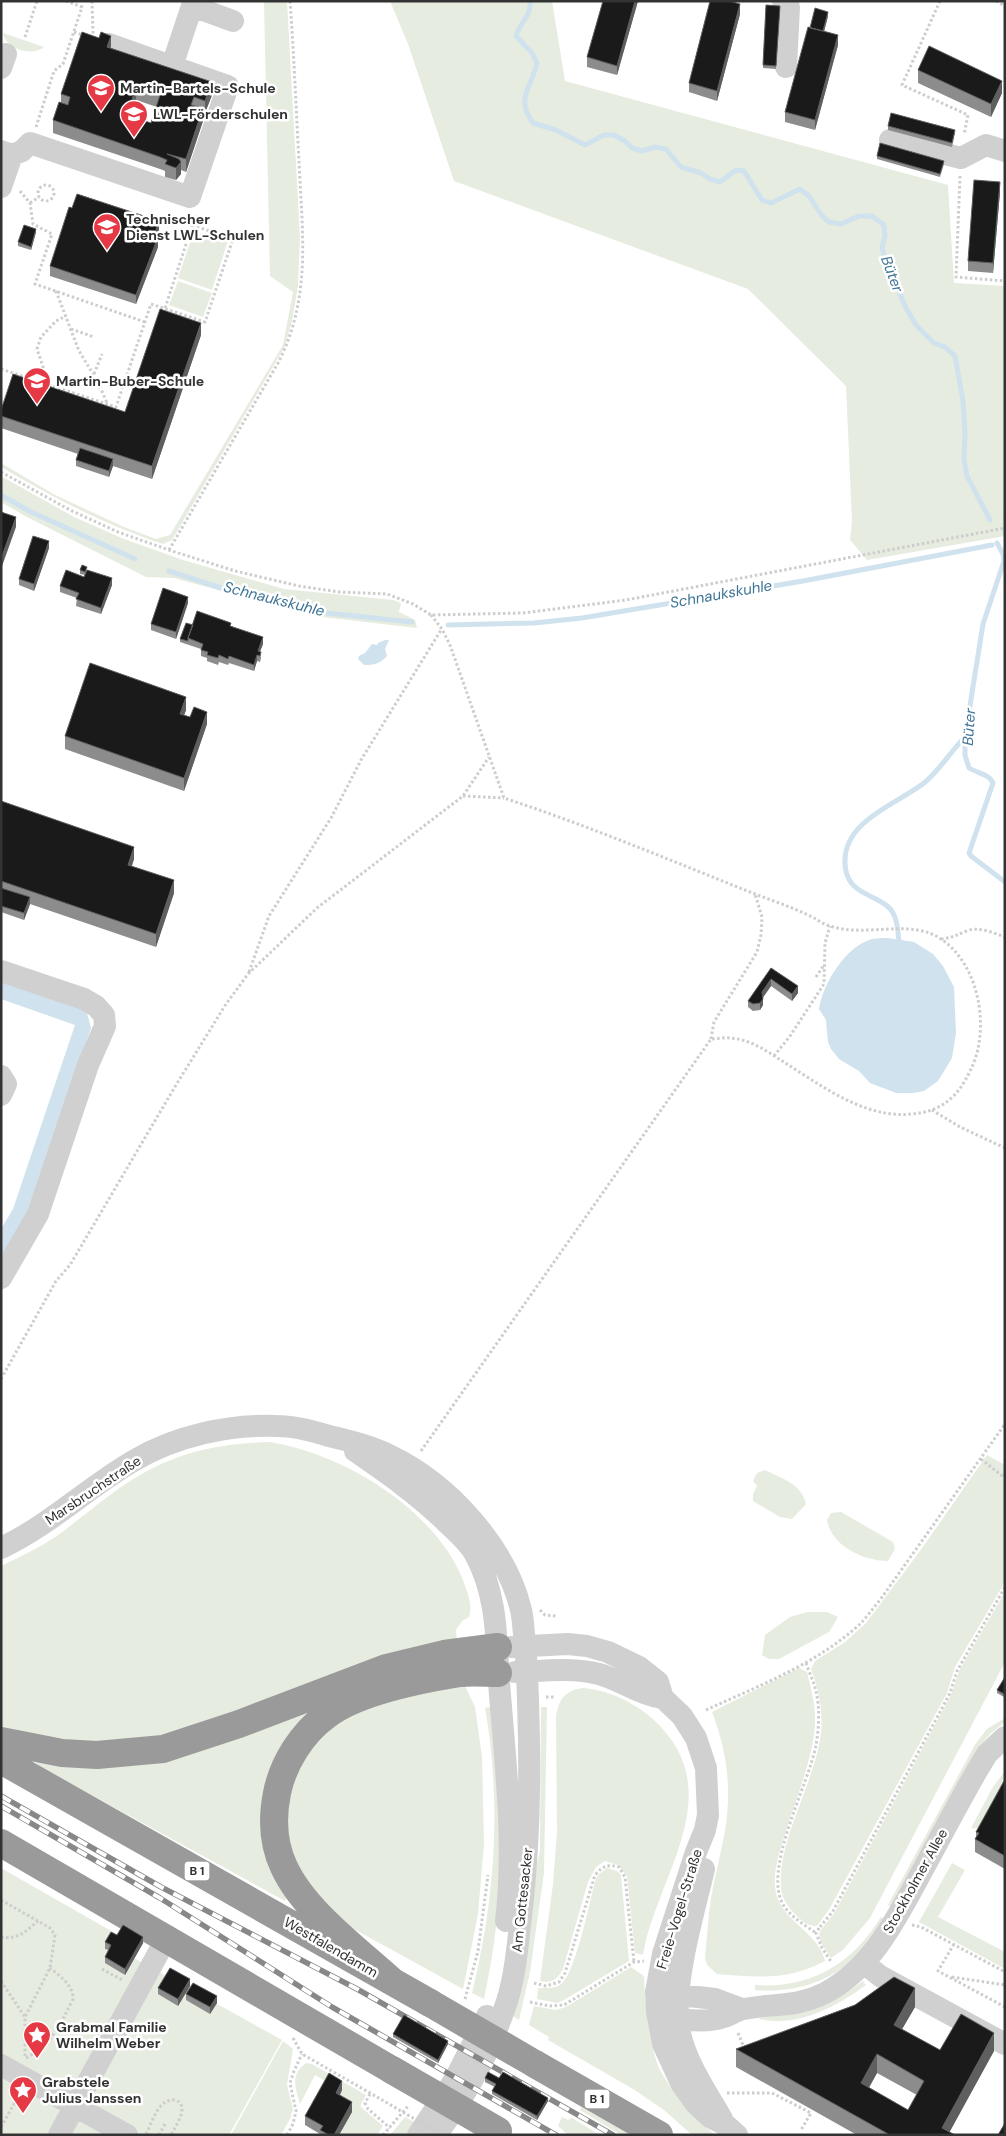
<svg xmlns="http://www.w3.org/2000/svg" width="1006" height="2136" font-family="'DM Sans',sans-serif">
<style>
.green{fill:#e6ecdf}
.water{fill:#cfe2ee}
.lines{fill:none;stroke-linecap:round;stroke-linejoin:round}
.stream{stroke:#cfe2ee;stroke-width:5}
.path{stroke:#cdcdcd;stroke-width:3;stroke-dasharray:2.5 2.5;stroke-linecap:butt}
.minor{stroke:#d0d0d0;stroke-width:22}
.highway{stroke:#9a9a9a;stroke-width:28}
.rail-casing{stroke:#888;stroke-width:5.5}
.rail{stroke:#fff;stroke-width:4;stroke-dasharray:11;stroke-linecap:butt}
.path-bridge{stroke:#cdcdcd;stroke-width:3;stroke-dasharray:2.5 2.5;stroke-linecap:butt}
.highway-bridge{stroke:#9a9a9a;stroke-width:28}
.wall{fill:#8c8c8c;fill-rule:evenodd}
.shaded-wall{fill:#5f5f5f}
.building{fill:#1a1a1a;stroke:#5f5f5f;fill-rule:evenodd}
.labels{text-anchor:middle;stroke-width:5;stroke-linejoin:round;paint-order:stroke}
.shield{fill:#fff;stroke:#707070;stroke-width:1}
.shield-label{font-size:12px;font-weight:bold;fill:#333}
.poi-label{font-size:14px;font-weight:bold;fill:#333;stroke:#fff;text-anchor:start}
.street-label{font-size:14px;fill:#333;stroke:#fff}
.water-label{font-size:15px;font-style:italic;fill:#3f7597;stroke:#fff}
</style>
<rect width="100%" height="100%" fill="#fff"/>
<path class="green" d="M264,1H287L300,237L298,286L292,321L285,346L172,540L163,544C105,525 54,498 1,467V463L55,495L124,527L156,539L170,535L283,345L293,292L270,276Z
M390,1H552L565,81L948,185L954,283L1005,286V536L867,560L850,540L852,521L846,386L748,289L454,181L408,44Z
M3,33L44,47C33,57 5,49 3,33Z
M194,231L228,241L212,290L178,278Z
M178,281L212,293L203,317L169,305Z
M1,476L74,517L124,539L183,560L284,589L393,600L401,603L399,612L415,620L417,628L314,616L174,578L146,577L25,516L1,502Z
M270,1442C343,1454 434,1508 463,1580C467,1592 473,1604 469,1617L462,1621L456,1630L457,1644L197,1733L110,1749L1,1731V1566C22,1556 43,1546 61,1533C88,1513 113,1490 142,1474C182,1451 224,1443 270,1442Z
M987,1455L1005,1465V1582L955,1667L947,1693L830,1908L817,1926C809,1927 800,1920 795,1914C788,1907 781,1897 781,1887C778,1838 815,1783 821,1733C823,1711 819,1690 811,1669L815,1661L845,1642L866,1623L920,1551Z
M765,1470C781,1478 802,1484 806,1504L792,1519L780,1517L753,1501V1494L757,1486L753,1481L757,1473Z
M841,1512L893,1542L895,1549L888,1561C864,1561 831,1546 827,1520L831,1513Z
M1005,1592V1662L870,1918L843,1950L831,1958C826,1950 817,1941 820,1931L835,1912L951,1695L959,1671Z
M808,1612H827L838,1617L829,1632L779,1659H769L762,1655L765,1635L790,1617Z
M799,1668L807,1672C811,1689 816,1706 815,1724C813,1759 796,1798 786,1831C781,1848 773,1869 775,1887C778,1921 818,1930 825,1961C787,1981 758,1977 717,1974L707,1965L705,1958C707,1938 708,1918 711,1898C715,1875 721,1853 725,1831C732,1789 727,1751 712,1712Z
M463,1682L475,1707L482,1757L484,1844L478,1914L463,1989L343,1923L318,1903L285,1847L282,1820L300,1753L356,1709Z
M378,1684L277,1770L290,1891L285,1901L44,1769L36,1763L38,1758L68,1760Z
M583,1688C609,1690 635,1703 654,1720C732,1793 656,1876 643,1955L635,1953L627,1876L618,1865L605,1861L596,1867L588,1882L563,1969C558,1979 551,1984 540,1981L553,1884L557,1832L556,1717C559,1699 564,1691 583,1688Z
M491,1707C494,1753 499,1799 500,1844C501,1897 495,1948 484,1999L472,1993C495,1900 502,1803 485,1708Z
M541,1707H547L544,1873L530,1972L519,2020L508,2013L528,1902L540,1851Z
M1005,1718V1722L991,1733L980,1746L892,1907L888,1905L976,1743L987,1729Z
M1005,1771V1794L985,1829L971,1828L993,1787Z
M952,1863L965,1870L938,1917L1005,1952V1969L919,1922Z
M1,1868L120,1936L123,1931L144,1943L134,1958L282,2040L229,2135H1Z
M607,1868L617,1871L621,1875L629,1961L564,2000L557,2003L537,1999L538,1988C545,1988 555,1989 561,1984C575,1975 590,1900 595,1882L598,1875Z
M881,1917L885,1919C875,1932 866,1947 854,1958C827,1984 791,1993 755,1990V1985C811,1989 852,1964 881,1917Z
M631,1967L644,1976C645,2006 648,2035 657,2063C664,2084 698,2120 715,2135H692L664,2110L633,2089L548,2040L549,2037L529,2025L534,2006L556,2010L566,2007Z
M863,1981L866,1985C837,2006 798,2028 760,2019L759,2018C804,2014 827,2008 863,1981Z
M283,2041L293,2049L287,2085L293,2109L290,2119L281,2135H231Z
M307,2063L312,2064L366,2095L361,2104V2107L383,2126L377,2135H339L352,2112L329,2083L315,2075L300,2104C295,2089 290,2072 307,2063Z
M581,2107L632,2135H621L580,2110Z
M405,2117L416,2123L406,2135H390Z
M562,2117L568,2120L572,2118L600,2135H568L558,2126Z"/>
<path class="water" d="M385,640H389L385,649L387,656C380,664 374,665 364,665L358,659L359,656L365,653L372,644L377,645L378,643Z
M888,938L914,942L933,954L943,966L954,987L956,1033L952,1058L938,1081L924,1091L913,1093H896L870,1083L859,1071L839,1059L831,1049L828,1042L826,1020L819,1009C823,983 846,946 872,939C877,938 883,938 888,938Z
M1,980L78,1006L87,1013L91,1028L30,1212L1,1262V1229L13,1209L75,1025L1,999Z"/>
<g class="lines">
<path class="stream" d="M530,1C532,16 520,22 516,36L532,53L537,63C531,89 515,98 533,123L556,130L585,145L604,135H614L625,141L632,148L642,151L655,147L666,149L681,167L701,173L710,179L720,182L736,170L744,171L762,200L771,203L800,189L809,196L822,216L829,222L841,224L859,216H872L884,225L885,236L882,247L886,262L906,308L916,325L934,343L945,347L955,356L963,401L965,433L964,460L967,476L990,520
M1,495L29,511L135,559
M997,543L1003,554L1004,561L983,624L965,737V755L969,768C977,773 989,774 993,783L969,853L971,856L1005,882
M169,571L227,590L308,611L412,622
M448,625L534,623L582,618L803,581L992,545
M899,942C898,933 898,923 894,915C887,898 860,897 850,881C847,876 845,868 845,863C843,821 897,804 924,783C938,772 952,750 965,737"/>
<path class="path" d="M92,1L93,35
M940,1L902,85L968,115L964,135
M996,1L1005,6
M74,32L85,36
M25,37L37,1
M36,127L54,71L63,64L82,7L66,1
M960,176L956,277L1005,281
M38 193a8 8 0 1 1 16 0a8 8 0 1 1-16 0Z
M20,191L30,203L33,224L52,234L35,284L145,322
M30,203L39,197
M56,291L79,351L98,382L107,403
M165,308L196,214
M71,329L94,337
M1,369L116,407L151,304L205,322L233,239L192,225
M94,374L102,354
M39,382L44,370L37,349L41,337L56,321L66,316
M1,472L70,510L118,532L169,550L235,571L299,586L339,592L387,594L413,604L431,615L523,613L626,600L1005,528
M1005,508V521
M169,550L278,363C312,297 302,232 299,161C296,108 294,55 290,1
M463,796L504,798
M941,939C952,938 959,934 969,930C980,927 994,933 1005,937
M249,972L269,916L331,818L361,760L441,630
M816,977L824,965
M711,1039L714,1022L757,952L761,935L762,917L755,894
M774,1056L790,1036L824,984L825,943L830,926
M932,1110L960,1127L1005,1148
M1,1379L56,1281L70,1265L176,1085L226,1004L248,974L317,908L463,796L489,757
M421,1451L711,1039C717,1039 724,1037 730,1038C748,1039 764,1049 779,1059C818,1083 863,1119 911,1114C941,1112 958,1097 970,1071C991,1031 980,965 941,939C911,918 865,938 830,926C822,924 817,919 810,916C792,907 773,901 755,894C672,861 589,826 504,798L450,645L442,629L431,615
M981,1459L1005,1478
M540,1610L545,1615L556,1616
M806,1663C809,1672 814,1682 816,1691C820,1708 819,1728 816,1745C809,1784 761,1871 784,1906C792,1918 805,1925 816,1933
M546,1697H556
M706,1710C758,1686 817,1664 860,1624C867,1617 873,1608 880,1600L1005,1424
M1,1900L50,1928L55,1935L50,1968L25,2017
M912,1925L921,1927L1005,1972
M820,1927L833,1911L941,1710L950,1693L957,1671L1005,1587
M819,1928L816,1933L822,1948L832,1963
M1,1937C18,1940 26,1931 38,1921
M954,1944L938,1971L1005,2007
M102,1969L124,1981
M952,1977L1005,1985
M1,1981L25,2017V2056
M534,1983L546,1986L559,1982L565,1973L595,1875C603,1866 607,1864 619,1867L625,1877L634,1962
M465,1999L478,1951L488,1875
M530,2002L550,2006L564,2005L634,1962L644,1961
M738,2033L745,2050
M293,2038L302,2054L377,2097
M26,2058C53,2043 60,2025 73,1999C74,1986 60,1976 50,1968
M727,2093H772L811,2113L801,2130
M370,2094L365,2103L368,2109L390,2128
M1,2127L18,2097
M146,2134C151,2125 155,2110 164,2103C167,2101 171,2099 175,2100C191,2105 175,2127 171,2135
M159,2135L165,2124
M287,2135L293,2124L296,2111L290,2083L294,2071L302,2054
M383,2135L409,2105"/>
<path class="minor" d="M783,1L789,7L786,67
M172,66L192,6L233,21
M1,68L6,54
M890,140L961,158L986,145L1005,151
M1,151L12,155L1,187
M12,155L22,151L30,143L190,197L228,86L109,44
M1,971L84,999L96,1006L104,1015L105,1026L88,1065L38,1214L1,1278
M1,1076L6,1084L1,1095
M355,1451C387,1473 417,1494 445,1521C455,1531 468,1541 475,1554C499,1598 496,1646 500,1695C506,1770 515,1846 506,1921
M1,1548C50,1525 88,1487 135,1460C176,1436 229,1424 277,1426C294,1426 313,1431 329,1436C350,1441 371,1446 391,1456C449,1484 506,1547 521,1610C523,1618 523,1626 524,1634C528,1669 528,1704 529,1740C530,1800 528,1858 521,1917C517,1949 515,1981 504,2010C488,2056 465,2097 436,2135
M511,1647L568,1644L587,1646L608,1652L639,1667L658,1682L663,1698L682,1716L696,1738L706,1768L708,1815L705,1830L696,1852L663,1954L656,1992L657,2012L663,2044L681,2083L696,2104L710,2117L727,2126L737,2135
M515,1672C542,1671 571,1667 599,1674C621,1680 640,1695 663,1698
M704,1869C694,1912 675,1975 678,2019C680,2054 705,2089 722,2119
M864,1963L880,1976L1005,2044
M663,1993L715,1999L742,2009
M657,2012C679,2020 703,2025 727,2016C732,2014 738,2010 744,2009C774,2003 795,2008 825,1993C875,1967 900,1911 926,1864C942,1834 958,1804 975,1774L987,1754L1005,1737
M1,2065L127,2135
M59,2135L166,1939
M418,2135L455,2079L487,2016"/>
<path class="highway" d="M1,1741L62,1753L97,1755L163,1749L239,1724L386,1668L444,1654L498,1647
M1,1760L430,2003
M1,1843L392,2070
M393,1982C358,1950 304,1911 284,1867C273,1844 272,1818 277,1793C283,1763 302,1733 327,1715C357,1692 423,1679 460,1673C473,1672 486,1673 498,1673
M535,2064L659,2135"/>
<g class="rail-casing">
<path id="rail" d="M1,1796L161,1887L357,1989L613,2135
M1,1806L160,1898L332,2007L556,2135"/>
</g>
<use href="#rail" class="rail"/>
<path class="path-bridge" d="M377,2097L442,2135"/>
<path class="highway-bridge" d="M430,2003L535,2064
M392,2070L498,2131"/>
</g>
<path class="wall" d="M603,1H638L617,75L587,67V57Z
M766,5L780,6L776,69L763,68Z
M740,14L717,101L689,92V83Z
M828,16L824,31L838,45L815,130L785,122V112L810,28Z
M111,48L212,95L205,113H203V121L186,172L181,170V174L176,180L165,177V171L160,169L53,133V120L61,103V94ZM136,100L157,107L151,123L130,116Z
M918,70L1002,93L991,117L918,83Z
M888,126L955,133L952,147L888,130Z
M877,156L944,164L940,177L877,159Z
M1000,192L993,273L968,271V261Z
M159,231L157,237L158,247L136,304L50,276V266Z
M36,232L31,250L18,246V242Z
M201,335L152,479L113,466L109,477L76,466V460L78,454L1,428V410L125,412Z
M49,548L34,591L19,585V579Z
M80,570H87L112,585L101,614L76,606L77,598L60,592V586L84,577L85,575L80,574Z
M188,603L176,639L151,630V624Z
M193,625L231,626L263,644L260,651L261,658L260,662L257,661L254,671L229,663L228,665L219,662L218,665L207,661V658L201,656V649L180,642V639Z
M186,710L184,715L207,724L184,791L65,749V736Z
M1,801L134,859L132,866L174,893L156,947L30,904L24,920L1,912Z
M771,968L798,993L792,1001L771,986L763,997V1005L760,1010L753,1011L748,1007V1001Z
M1005,1677V1695L1004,1697L997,1693V1690Z
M1005,1782V1869L975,1852V1839L976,1837V1832Z
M117,1935L143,1943L125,1975L105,1963V1957L109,1950L105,1949V1942Z
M190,1986L178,2006L158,1994V1988Z
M186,1994L217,2003L210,2014L186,2000Z
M915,2007L902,2029L940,2050L994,2051L949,2132L955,2135H857L736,2067V2049ZM877,2073L917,2095L908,2110L869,2088Z
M393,2034L448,2044L438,2063L393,2037Z
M485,2078H499L548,2101L537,2120L492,2094V2091L495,2087L485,2082Z
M342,2090L340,2095L352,2112L339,2135H320V2134L305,2125V2116Z"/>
<path class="shaded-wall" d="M635,1H638L617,75V66Z
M740,4V14L717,101V91Z
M828,12V16L822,40V37Z
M838,35V45L815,130V120Z
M111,36V48L107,47Z
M1002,81V93L991,117V104Z
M212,82V95L205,113V101Z
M136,87V100L127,128V115Z
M203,108V121L186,172V159Z
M181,162V174L176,180V168Z
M1000,182V192L993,273V263Z
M159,221V231L154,245V236Z
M36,229V232L31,250V247Z
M158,237V247L136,304V295Z
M201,323V335L152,479V466Z
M113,459V466L109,477V471Z
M16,517V527L1,569V559Z
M49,541V548L34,591V584Z
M112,578V585L101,614V608Z
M188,597V603L176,639V632Z
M263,637V644L258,657V651Z
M257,655V661L254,671V665Z
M186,697V710L180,727V714Z
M207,712V724L184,791V778Z
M134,847V859L128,877V865Z
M174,880V893L156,947V934Z
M30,897V904L24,920V913Z
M771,979V986L762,999V992Z
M798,986V993L792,1001V994Z
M763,999V1005L760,1010V1003Z
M143,1937V1943L125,1975V1969Z
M190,1979V1986L178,2006V1999Z
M915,1988V2007L894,2043V2025Z
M217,1996V2003L210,2014V2007Z
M994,2033V2051L948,2135L942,2128Z
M448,2041V2044L438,2063V2060Z
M877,2054V2073L861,2101V2083Z
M342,2081V2090L336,2103V2093Z
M548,2098V2101L537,2120V2116Z
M352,2102V2112L339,2135H334Z"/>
<path class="building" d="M603,1H635L617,66L587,57Z
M710,1H729L740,4L717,91L689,83Z
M766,5L780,6L776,66L763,65Z
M815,8L828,12L823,31L810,28Z
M808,27L838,35L815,120L785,112Z
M82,32L99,38L101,32L111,36L107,47L212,82L205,101L194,97L191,105L203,108L186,159L167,154L179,159L181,162L176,168L165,164L167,160L160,157L53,120L59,102L68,105L70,97L61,94ZM136,87L160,95L151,123L127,115Z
M929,46L1002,81L991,104L918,70Z
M891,113L955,130L952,143L888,126Z
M880,143L944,161L940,174L877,156Z
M974,180L1000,182L993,263L968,261Z
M77,194L159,221L154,236L158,237L136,295L50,266L69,207L72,208Z
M24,225L36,229L31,247L18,242Z
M160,309L201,323L152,466L1,416V410L13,374L125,412Z
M80,448L113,459L109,471L76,460Z
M1,512L16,517L1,559Z
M33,536L49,541L34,584L19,579Z
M82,565L87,567L85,572L80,570Z
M66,570L84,577L87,570L112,578L101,608L76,599L79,593L60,586Z
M163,588L188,597L176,632L151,624Z
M197,611L231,623L230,626L263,637L258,651L261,652L260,656L257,655L254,665L229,656L228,659L219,655L218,658L207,655L208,652L201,650L203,644L188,638Z
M186,623L193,625L188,638V641L180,639Z
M90,663L186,697L180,714L190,717L194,707L207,712L184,778L65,736Z
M1,801L134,847L128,865L174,880L156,934L1,881Z
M1,888L30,897L24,913L1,906Z
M771,968L798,986L792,994L771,979L762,992L763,999L760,1003L753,1004L748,1001Z
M1005,1677V1692L1004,1694L997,1690Z
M1004,1781L1005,1782V1856L975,1839L979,1833L976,1832Z
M123,1925L143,1937L125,1969L105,1957L111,1945L105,1942L111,1932L117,1935Z
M170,1968L190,1979L178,1999L158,1988Z
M894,1977L915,1988L894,2025L940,2050L961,2014L994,2033L942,2128L955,2135H890L736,2049L855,2005ZM877,2054L924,2081L908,2110L861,2083Z
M193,1983L217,1996L210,2007L186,1994Z
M404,2015L448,2041L438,2060L393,2034Z
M488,2072L499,2078L503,2072L548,2098L537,2116L492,2091L496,2084L485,2078Z
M329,2073L342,2081L336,2093L352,2102L334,2135H329L320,2130L323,2126L305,2116Z
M1005,2123V2135H998Z"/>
<defs>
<g id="school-pin" transform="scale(1.4375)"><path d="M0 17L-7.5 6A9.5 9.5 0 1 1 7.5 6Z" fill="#e63946" stroke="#fff"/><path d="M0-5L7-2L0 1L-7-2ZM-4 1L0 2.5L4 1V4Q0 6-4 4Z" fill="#fff"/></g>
<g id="sight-pin" transform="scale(1.4375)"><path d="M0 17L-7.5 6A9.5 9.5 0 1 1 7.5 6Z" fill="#e63946" stroke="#fff"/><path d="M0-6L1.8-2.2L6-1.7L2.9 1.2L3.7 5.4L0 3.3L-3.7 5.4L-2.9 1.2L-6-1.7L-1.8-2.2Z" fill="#fff"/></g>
</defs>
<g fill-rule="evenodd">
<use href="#school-pin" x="101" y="88"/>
<use href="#school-pin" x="134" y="114"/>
<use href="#school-pin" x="107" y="227"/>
<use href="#school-pin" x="37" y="381"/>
<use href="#sight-pin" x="37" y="2035"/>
<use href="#sight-pin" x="23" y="2090"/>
</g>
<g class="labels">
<g class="shield">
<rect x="184.5" y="1861.5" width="25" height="19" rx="4"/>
<rect x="584.5" y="2089.5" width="25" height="19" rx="4"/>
</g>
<g class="shield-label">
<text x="197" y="1875">B 1</text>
<text x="597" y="2103">B 1</text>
</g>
<g class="poi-label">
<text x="120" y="93">Martin-Bartels-Schule</text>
<text x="153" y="119">LWL-Förderschulen</text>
<text x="126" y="224">Technischer<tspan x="126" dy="16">Dienst LWL-Schulen</tspan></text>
<text x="56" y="386">Martin-Buber-Schule</text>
<text x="56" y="2032">Grabmal Familie<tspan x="56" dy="16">Wilhelm Weber</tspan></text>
<text x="42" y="2087">Grabstele<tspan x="42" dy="16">Julius Janssen</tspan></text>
</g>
<g class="street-label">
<text transform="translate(93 1490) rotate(-34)" y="5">Marsbruchstraße</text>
<text transform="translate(915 1881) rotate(-61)" y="5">Stockholmer Allee</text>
<text transform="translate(522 1900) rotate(-84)" y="5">Am Gottesacker</text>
<text transform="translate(679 1909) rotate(-73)" y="5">Freie-Vogel-Straße</text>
<text transform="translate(331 1947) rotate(30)" y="5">Westfalendamm</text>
</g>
<g class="water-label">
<text transform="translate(892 274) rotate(69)" y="5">Büter</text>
<text transform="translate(721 594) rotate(-10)" y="5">Schnaukskuhle</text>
<text transform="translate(274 599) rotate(14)" y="5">Schnaukskuhle</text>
<text transform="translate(969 727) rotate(-86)" y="5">Büter</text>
</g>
</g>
<rect width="1006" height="2136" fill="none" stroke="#333333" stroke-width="5"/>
</svg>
